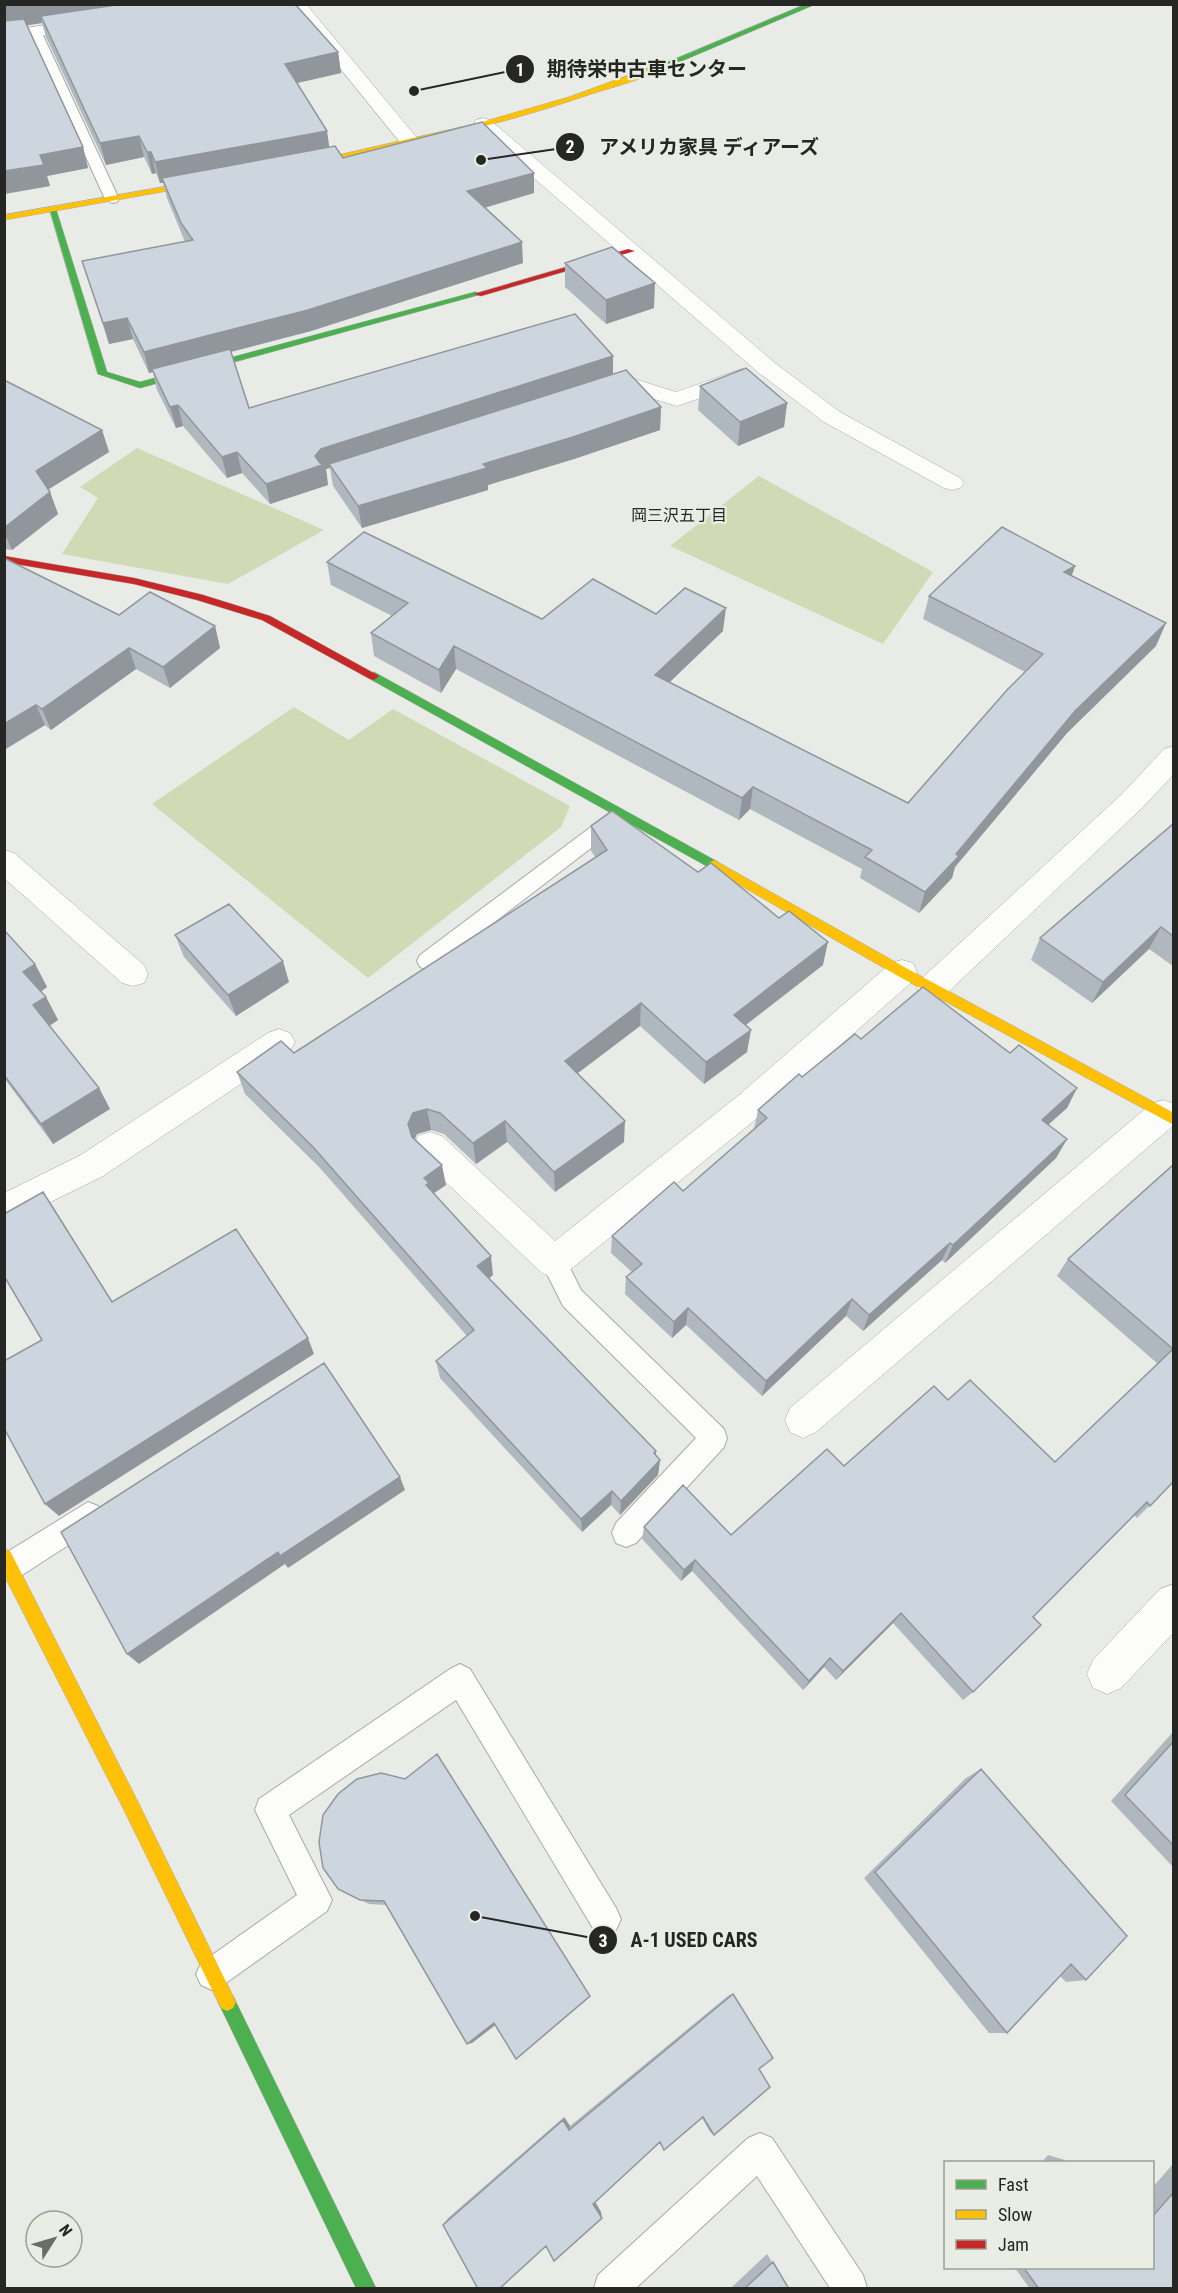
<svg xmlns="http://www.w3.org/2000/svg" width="1178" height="2293" font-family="'Roboto Condensed','Noto Sans JP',sans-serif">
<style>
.green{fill:#d0dab5}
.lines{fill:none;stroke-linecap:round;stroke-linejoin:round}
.lane-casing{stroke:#a9aaa7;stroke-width:2}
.street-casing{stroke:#a9aaa7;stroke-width:1}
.fast-casing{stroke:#a9aaa7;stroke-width:1}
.slow-casing{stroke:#a9aaa7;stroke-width:1}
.jam-casing{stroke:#a9aaa7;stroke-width:1}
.lane{fill:#fcfcfb;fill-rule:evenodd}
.street{fill:#fcfcfb;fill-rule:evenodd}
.fast{fill:#4caf50;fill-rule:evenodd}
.slow{fill:#ffc107;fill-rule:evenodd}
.jam{fill:#c62828;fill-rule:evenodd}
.wall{fill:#b0b8bf}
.shaded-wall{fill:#90969b}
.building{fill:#cdd6de;stroke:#90969b;stroke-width:1.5}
.labels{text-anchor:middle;stroke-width:4.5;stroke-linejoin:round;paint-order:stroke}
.far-neighbourhood-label{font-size:16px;fill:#262724;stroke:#eaede4}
.leader{fill:none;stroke:#262724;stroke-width:2}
.callout-dot{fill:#262724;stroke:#eaede4;stroke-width:2}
.mark-label{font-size:18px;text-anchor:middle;font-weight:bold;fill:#fff}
.callout-label{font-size:20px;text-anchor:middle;font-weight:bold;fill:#262724;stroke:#eaede4;stroke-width:4.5;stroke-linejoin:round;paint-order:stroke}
</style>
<rect width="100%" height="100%" fill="#e9ebe6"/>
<path class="green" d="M137,448L324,530L228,584L62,554L98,498L80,487Z
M759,476L933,572L883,644L670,546Z
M294,707L349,740L393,709L570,806L561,827L368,978L152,804Z"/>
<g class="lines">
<g class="lane-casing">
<path id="lane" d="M35,27L41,31L119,199L117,202L112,203L105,199L29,31Z
M618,809L625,812L628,817L625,822L436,967L428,970L420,967L417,961L420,955L611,812Z
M554,1251L563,1254L581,1290L724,1429L727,1438L724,1447L636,1543L626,1547L616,1543L612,1533L616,1523L696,1438L563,1306L541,1262L545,1254Z
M88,1502L98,1506L102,1516L98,1526L19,1577L9,1581L4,1579V1554Z
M460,1664L470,1669L616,1908L621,1919L616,1930L605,1935L594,1930L456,1700L289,1815L332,1900L327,1911L223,1985L212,1990L201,1985L196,1974L201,1963L297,1895L255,1810L259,1799L450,1669Z
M760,2133L772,2138L863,2275L867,2288H830L757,2176L636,2288H594L598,2275L748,2138Z"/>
</g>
<g class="street-casing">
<path id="street" d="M288,4H306L417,138L420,142L417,146H403Z
M89,19L95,20L98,24L95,28L4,41V31Z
M483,118L490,120L775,363L840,412L960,478L964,483L960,488L952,490L944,488L824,422L759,373L476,128L474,124L476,120Z
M742,369L750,371L753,376L750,381L677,406L625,390L600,397L592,395L589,390L592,385L625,376L676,392Z
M1174,746V774L1142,808L943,997L932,1000L921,997L917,988L921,979L1122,794L1164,749Z
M4,850L14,853L144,965L148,974L144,983L133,986L122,983L4,878Z
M902,960L913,963L917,972L913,981L761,1115L566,1273L554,1278L542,1273L418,1156L414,1146L418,1136L430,1132L442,1136L555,1241L739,1095L891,963Z
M279,1029L290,1033L295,1042L290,1051L103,1176L4,1225V1193L79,1156L268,1033Z
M1163,1100L1174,1104V1125L816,1432L803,1438L790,1432L785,1420L790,1408L1151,1104Z
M1174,1584V1632L1121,1688L1107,1694L1093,1688L1087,1674L1093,1660L1160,1589Z"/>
</g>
<g class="fast-casing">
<path id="fast" d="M806,4H816L663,69L656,67Z
M49,207L56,209L107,372L140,382L475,292L482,294L140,388L98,374Z
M374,672L718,862L720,865L718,868H710L370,679L369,676Z
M227,1993L233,1996L376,2288H356L221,2008L218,2002L221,1996Z"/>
</g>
<g class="slow-casing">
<path id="slow" d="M657,65L664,67C646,79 613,87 591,94C496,127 397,148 298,167L294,165L479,123L569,97Z
M209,179L213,181L212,183L4,220V215Z
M714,860L906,968L1174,1113V1125L898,976L710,868L708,865L710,862Z
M4,1549L10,1551L137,1800L233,1996L236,2002L233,2008L227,2011L221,2008L125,1812L4,1575Z"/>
</g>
<g class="jam-casing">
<path id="jam" d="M628,249L635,251L481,296L474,294Z
M4,556L134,578L203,595L270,616L379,676L374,680L370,679L262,620L197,600L134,584L4,562Z"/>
</g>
<use href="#lane" class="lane"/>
<use href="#street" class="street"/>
<use href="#fast" class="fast"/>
<use href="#slow" class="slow"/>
<use href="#jam" class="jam"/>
</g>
<path class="wall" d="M4,4L338,52L341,73L297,83L329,147L343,158L534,193L485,208L523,263L311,331L231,352L249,408L613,356V374L661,407L660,430L574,459L488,485V490L362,528L333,486L330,468L326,469L328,485L270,504L242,473L227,478L183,426L176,428L157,390L153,372L149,373L133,339L109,344L82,261L185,242L167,198L163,183H160L156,173L152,174L144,157L106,165L46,37L42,23L27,25L83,147L88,168L47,176L50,186L4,194Z
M565,263L654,308L606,324L565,287Z
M4,380L102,430L109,452L49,489L50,492L58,514L12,550L4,549Z
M700,386L787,403L784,427L738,446L698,410Z
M4,558L119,615L215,626L220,648L170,688L136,669L51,730L45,725L4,750Z
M327,562L542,619L656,614L723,631L670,682L908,803L1025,672L923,619L929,596L1075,566L1071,576L1156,646L1067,733L955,867L952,878L919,913L860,878L862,869L750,809L739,820L456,669L441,693L374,656L371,633L392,616L331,585Z
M1173,824V966L1149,949L1092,1003L1031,960L1040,938Z
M591,826L823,965L746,1025L747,1052L704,1084L640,1026L578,1073L624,1142L555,1192L507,1142L476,1164L444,1134L431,1130L417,1134L415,1139L446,1185L433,1194L493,1275L489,1278L656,1451V1456L660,1460L658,1475L620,1515L611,1505L582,1532L440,1378L436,1361L467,1336L320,1168L245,1094L237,1072L294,1053L596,858L591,851Z
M4,930L35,964L47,987L41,992L46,997L58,1020L49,1026L99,1088L110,1109L53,1144L4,1078Z
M175,935L289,982L236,1016L184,957Z
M861,1039L1010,1053L1077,1088L1067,1108L1048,1125L1067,1139L1056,1158L945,1263L942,1260L863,1331L846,1316L762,1396L686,1325L672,1338L625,1294L626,1277L632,1272L611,1253L612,1236L683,1191L754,1129L758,1110L802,1077Z
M1173,1165V1482L1137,1518L1134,1515L1033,1617L973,1692L963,1700L893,1623L836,1680L824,1667L803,1690L692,1571L681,1581L642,1539L644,1527L731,1535L844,1466L948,1400L1055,1462L1158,1364L1057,1276L1068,1259Z
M1173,1732V1867L1111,1801Z
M981,1769L1086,1980L1066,1982L1060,1976L1007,2033H989L864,1878L966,1778Z
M323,1868L590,1997L519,2057L495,2025L472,2043L386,1905L369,1904L338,1889Z
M733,1994L759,2069L714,2135L710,2132L702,2118L660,2142L595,2202L601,2212L546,2246L443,2225L448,2218L564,2117L570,2126L729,1995Z
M1048,2155L1065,2160L1067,2163H1041Z
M1173,2164V2289H1030L1015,2268H1152V2188Z
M767,2254L789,2289H730Z"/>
<path class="shaded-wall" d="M23,4H154L41,16L42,23L4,29V7Z
M338,52L341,73L288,85L285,64Z
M327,131L330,152L162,178L163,183H160L155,162Z
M139,136L144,157L106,165L100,143Z
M83,147L88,168L47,176L50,186L4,194V171L40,155Z
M147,152H151L156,173L152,174Z
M534,173V193L469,212L467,191Z
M522,242L523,263L311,331L153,372L152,369L153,372L149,373L144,352Z
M655,283L654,308L606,324V300Z
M127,318L133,339L109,344L103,323Z
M613,356V377L329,464L330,468L326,469L328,485L270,504L266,484L315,456L321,449Z
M787,403L784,427L738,446L740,422Z
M178,405L183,426L176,428L170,407Z
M661,407L660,430L574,459L488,485V490L362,528L358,506L483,464Z
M102,430L109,452L44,492L36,471Z
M237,452L242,473L227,478L222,457Z
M50,492L58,514L12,550L4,532V528Z
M1075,566L1067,590L1064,572Z
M726,608L723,631L654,697L655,675Z
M1166,623L1156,646L1067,733L955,867L952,878L919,913L925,892L956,854L1075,711Z
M215,626L220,648L170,688L163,667Z
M454,646L456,669L441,693L439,670Z
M129,648L136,669L51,730L42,709Z
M36,705L45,725L4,750V724Z
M753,787L750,809L739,820L742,798Z
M1161,927L1149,949L1092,1003L1103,982Z
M828,942L823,965L730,1037L734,1015Z
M283,961L289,982L236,1016L228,995Z
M35,964L47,987L35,995L23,972Z
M46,997L58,1020L46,1028L33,1005Z
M641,1003L640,1026L566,1082L565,1061Z
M751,1030L747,1052L704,1084L706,1062Z
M99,1088L110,1109L53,1144L41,1124Z
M1077,1088L1067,1108L1032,1139L1042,1120Z
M427,1109L431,1130L417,1134L412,1145L408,1124L413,1113Z
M505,1121L507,1142L476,1164L473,1143Z
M625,1121L624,1142L555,1192L554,1172Z
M1067,1139L1056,1158L945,1263L953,1245Z
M442,1165L446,1185L431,1195L433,1203L424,1178Z
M43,1192L55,1210L123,1319L112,1302Z
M950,1243L942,1260L863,1331L869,1315Z
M491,1256L493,1275L480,1285L477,1266Z
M852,1299L846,1316L762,1396L766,1381Z
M688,1308L686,1325L672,1338L674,1322Z
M308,1338L314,1354L59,1516L45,1504Z
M656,1451L655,1466L660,1460L658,1475L620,1515L621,1501L654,1453Z
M400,1477L405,1490L288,1568L285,1564L139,1664L127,1654L278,1552Z
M612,1491L611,1505L582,1532L581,1519Z
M695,1560L692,1571L681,1581L684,1570Z
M901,1613L893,1623L836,1680L843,1671Z
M830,1658L824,1667L803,1690L809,1681Z
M494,2023H498L472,2043L467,2044Z
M564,2117L570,2126L569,2130L563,2120Z
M593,2198L601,2212L602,2218L593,2204Z"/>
<path class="building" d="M4,4H23L4,7Z
M123,4H295L338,52L285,64L327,131L155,162L151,152H147L139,136L100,143L41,16Z
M24,19L83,147L40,155L44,165L4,171V21Z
M482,122L534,173L467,191L522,242L308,310L144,352L127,318L103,323L82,261L193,240L181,223L162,178L335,146L343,158Z
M612,247L655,283L606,300L565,263Z
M575,314L613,356L321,449L315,456L320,463L325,464L266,484L237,452L222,457L178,405L170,407L152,369L230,349L249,408Z
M746,368L787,403L740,422L700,386Z
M626,370L661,407L573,437L483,464L487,468L358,506L329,464Z
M4,380L102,430L36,471L50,492L4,528Z
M1002,527L1075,566L1064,572L1166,623L1075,711L956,854L959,856L925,892L865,857L872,850L753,787L742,798L454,646L439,670L371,633L408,603L327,562L364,532L542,619L593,579L656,614L685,588L726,608L655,675L908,803L1007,690L1043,654L929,596Z
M4,558L119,615L150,592L215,626L163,667L129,648L42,709L36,705L4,724Z
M612,811L698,872L711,863L779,918L789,911L828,942L734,1015L751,1030L706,1062L641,1003L565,1061L625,1121L554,1172L505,1121L473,1143L440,1113L427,1109L413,1113L408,1124L412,1137L442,1165L424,1178L429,1183L426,1185L491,1256L477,1266L656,1451L654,1453L660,1460L621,1501L612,1491L581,1519L436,1361L474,1330L313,1147L237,1072L281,1041L294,1053L607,850L591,826Z
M1173,824V936L1161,927L1103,982L1040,938Z
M229,904L283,961L228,995L175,935Z
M4,930L35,964L23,972L46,997L33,1005L99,1088L41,1124L4,1075Z
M923,987L1010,1053L1019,1045L1077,1088L1042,1120L1067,1139L953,1245L950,1243L869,1315L852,1299L766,1381L688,1308L674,1322L626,1277L642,1264L612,1236L674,1182L683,1191L767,1118L758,1110L799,1074L802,1077L855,1034L861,1039Z
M1173,1165V1482L1150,1506L1147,1502L1033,1617L1041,1625L973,1692L901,1613L843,1671L830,1658L809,1681L695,1560L684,1570L644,1527L683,1485L731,1535L827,1449L844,1466L934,1386L948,1400L970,1380L1055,1462L1173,1349L1068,1259Z
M43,1192L112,1302L236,1229L308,1338L45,1504L4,1428V1361L42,1340L4,1276V1214Z
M324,1363L400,1477L280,1556L278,1552L127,1654L61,1532Z
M1173,1742V1845L1125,1795Z
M437,1754L590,1996L516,2059L494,2023L467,2044L384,1901L360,1900L338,1889L323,1868L319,1842L323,1815L338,1794L357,1779L381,1773L405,1779Z
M981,1769L1127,1936L1086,1980L1071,1964L1007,2033L875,1872Z
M733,1994L773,2058L759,2069L770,2087L714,2135L703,2117L664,2150L660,2142L593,2204L602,2218L554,2261L546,2246L499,2289H478L443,2225L563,2120L569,2130Z
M1173,2193V2289H1039L1024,2268H1152V2217Z
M773,2262L789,2289H744Z"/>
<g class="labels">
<g class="far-neighbourhood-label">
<text x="679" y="521">岡三沢五丁目</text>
</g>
</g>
<path class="leader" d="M414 91L520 69M481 160L570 147M475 1916L603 1940"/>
<g class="callout-dot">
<circle cx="414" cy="91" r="6"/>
<circle cx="481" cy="160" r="6"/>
<circle cx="475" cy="1916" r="6"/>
<circle cx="520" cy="69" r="15"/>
<circle cx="570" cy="147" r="15"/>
<circle cx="603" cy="1940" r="15"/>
</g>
<g class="mark-label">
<text x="520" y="76">1</text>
<text x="570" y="153">2</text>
<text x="603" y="1947">3</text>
</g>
<g class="callout-label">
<text x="647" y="76">期待栄中古車センター</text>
<text x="709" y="154">アメリカ家具 ディアーズ</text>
<text x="694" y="1947">A-1 USED CARS</text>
</g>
<rect width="1178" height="2293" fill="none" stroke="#262724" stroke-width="12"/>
<rect x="944" y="2161" width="210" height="108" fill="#eaede4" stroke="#9c9e97" stroke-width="1.5"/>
<rect x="956" y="2180" width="30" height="9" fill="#4caf50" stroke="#9c9e97" stroke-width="1.5"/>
<text x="998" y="2191" font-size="18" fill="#262724">Fast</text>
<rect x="956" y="2210" width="30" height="9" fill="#ffc107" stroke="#9c9e97" stroke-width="1.5"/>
<text x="998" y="2221" font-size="18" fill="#262724">Slow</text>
<rect x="956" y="2240" width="30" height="9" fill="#c62828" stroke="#9c9e97" stroke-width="1.5"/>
<text x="998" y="2251" font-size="18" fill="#262724">Jam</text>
<g transform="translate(54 2239) rotate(53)"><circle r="28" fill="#eaede4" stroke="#9c9e97" stroke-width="1.5"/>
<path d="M0-4.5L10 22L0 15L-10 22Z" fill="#6a6c68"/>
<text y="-9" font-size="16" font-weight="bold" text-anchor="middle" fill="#262724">N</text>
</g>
</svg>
